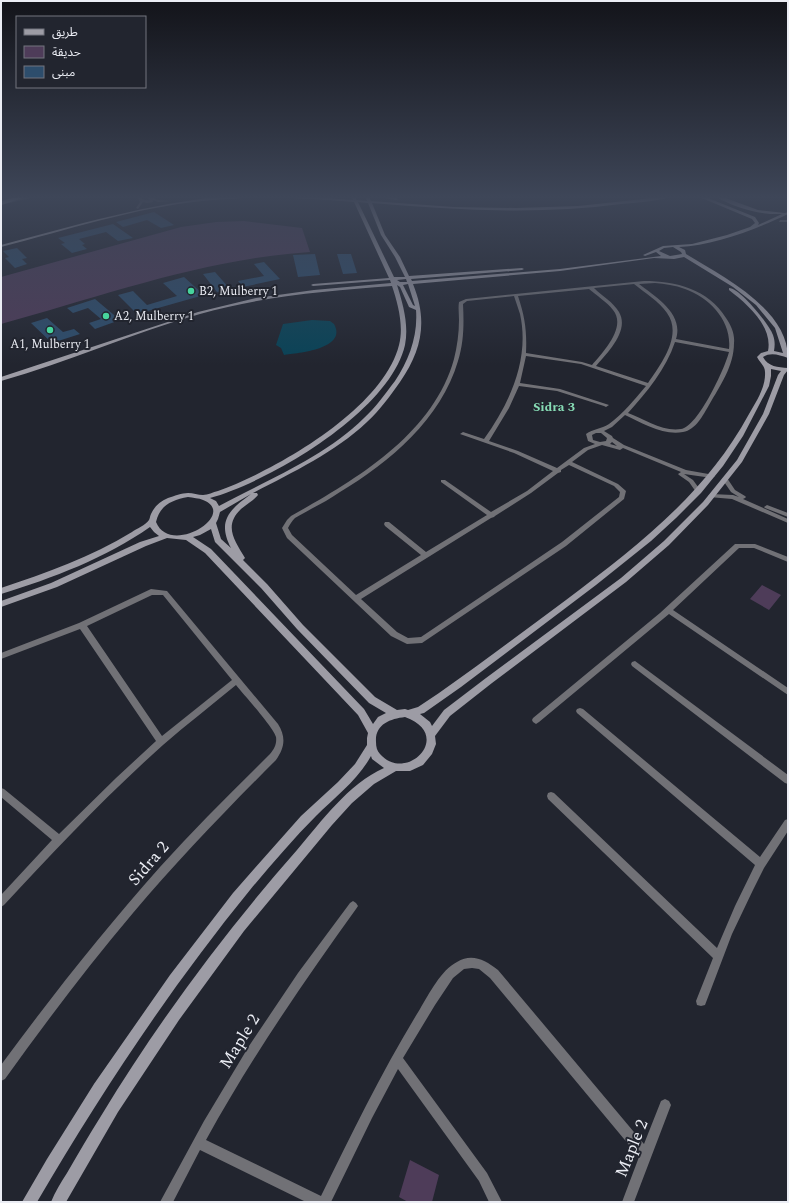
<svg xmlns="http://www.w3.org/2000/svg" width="789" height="1203" font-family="Spectral,'Noto Sans Arabic',serif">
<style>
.green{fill:#4e3c59}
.water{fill:#094357}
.building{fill:#2d4d6c}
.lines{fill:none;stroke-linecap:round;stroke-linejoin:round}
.street{fill:#717176;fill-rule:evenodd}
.secondary{fill:#9d9ca5;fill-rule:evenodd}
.highway{fill:#dddbea;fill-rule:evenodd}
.poi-dot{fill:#47d49d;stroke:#22252f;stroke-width:1.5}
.labels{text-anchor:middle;stroke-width:4;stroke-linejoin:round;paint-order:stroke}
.far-poi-label{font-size:12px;fill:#ebedf4;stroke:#22252f;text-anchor:start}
.far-neighbourhood-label{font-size:13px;font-weight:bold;fill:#87dcb5;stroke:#22252f}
.near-street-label{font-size:17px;fill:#ebedf4;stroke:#22252f}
</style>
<rect width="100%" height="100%" fill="#22252f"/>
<path class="green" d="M244,221L302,228L310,252C203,259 103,296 1,324V277L181,227L216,222Z
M762,585L781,595L769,610L750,599Z
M410,1160L439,1175L432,1202H408L399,1197Z"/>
<path class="water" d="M312,320L330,321L334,324C348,349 298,353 284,355L281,348L276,345L283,324Z"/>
<path class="building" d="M154,212L174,225L161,228L147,220L123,227L116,222Z
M113,224L133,238L118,241L106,232L79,239L85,244L82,245L87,249L72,253L61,244L65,243L58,238Z
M17,248L27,258L22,259L27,264L15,268L5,258L9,257L3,251Z
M315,254L320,275L298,277L293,255Z
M337,254H351L357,273L343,274Z
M264,262L280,279L243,287L238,281L264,276L254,264Z
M215,272L230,289L217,292L203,274Z
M184,277L204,295L137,314L118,295L133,291L147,305L177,296L163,283Z
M95,299L120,320L95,329L89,323L101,319L88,308L73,313L67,308Z
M47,318L63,332L74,329L80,334L52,343L31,323Z"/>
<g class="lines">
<path class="street" d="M32,196H39L1,205V203Z
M137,196H139C141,199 146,201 150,200L143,196H148L158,200L172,201L158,202L153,200V202L147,203L143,202L138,209L136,208L140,202Z
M780,220H788V222H779Z
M644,281C676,281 708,289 726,318C731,325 735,334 734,343C734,366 720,386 709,405C703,415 696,430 683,432C664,436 642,423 625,415L612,427L604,431L612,436L613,438L624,445L686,470L714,475L715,476L712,478L684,474L693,480L701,491L700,492H696L689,482L679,475L678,474L681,472L623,448L620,450L602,445L588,450L572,462L618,484L626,491L624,499L566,546L422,643L407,644L391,636L287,538L282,528L287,520L291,516C355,480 433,435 454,359C457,347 459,333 459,320C459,314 458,308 459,302L466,299ZM655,283C665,284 675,285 685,289C710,298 732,321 729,349L676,339C684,314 656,297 639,284ZM634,284C645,293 659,301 667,313C683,335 661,364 648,383L596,366C607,353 630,331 619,312C613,302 602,296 594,288ZM589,289C597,296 607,302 613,310C627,327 603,352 592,365L582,362L526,353C527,331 525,317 518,296ZM514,296C516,302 518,308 520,314C530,359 510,403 484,439L463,432L460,434L514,453L553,471L527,491L491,512L445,480H441V482L487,515L426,552L389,522H385L384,524L385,526L421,555L356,595L292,535L288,528C290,524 292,521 295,518C300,515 306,512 311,509C321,504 331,498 340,492C390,462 441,419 458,361C464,342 464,323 463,304L467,301ZM675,342L729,352C725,368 698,427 681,429C663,432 644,419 628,413C647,392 666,369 675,342ZM526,356L581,364L646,386C634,400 623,414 609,424C601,429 593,429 586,434L588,441L595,444L584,448L557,468L518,451L489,441L509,408L519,386L557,391L604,406L606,407L609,405L560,389L520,383ZM596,433H601L607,438L606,441L600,442L593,440L592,435ZM612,442L617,446L610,444ZM569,465L614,486L620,492L619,497L562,542L421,637L408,638L397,632L361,599L491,518L494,517L495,516L531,493L558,473L561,472V470Z
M725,477L727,478L735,490L745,496L746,497L745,498L743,499L788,519V523L732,499L709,497L708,496L711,494L733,495L739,497L731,492L722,479Z
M767,505L788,513V517L765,508L764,507Z
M735,544H755L788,557V562L754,548H739L673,610L788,688V695L669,614L539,722L536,724L533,722L532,720L533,718L660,613Z
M151,589L167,591L278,724C286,737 285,747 276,760C227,809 178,860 133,913C88,966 46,1022 5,1079L1,1081V1065C51,997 104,930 160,867C195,828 233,791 270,754C274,749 277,744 276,737C274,728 244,695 236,685C212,705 187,724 163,745C107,795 55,850 4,905L1,907V895L52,840L1,797V788L4,789L59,834L116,778L156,741L80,629L1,659V653L79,623ZM152,595H163L232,680L162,736L87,626Z
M635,661L788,775V784L785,783L632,666L631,664L632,662Z
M580,708L583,709L760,857L785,820L788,819V831L764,868L753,890L732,934L705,1005L701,1006L697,1005L696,1001L713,958L548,799L547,796L548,793L551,792L554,793L717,948L735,906L755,865L577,713L576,711L577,709Z
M353,901L356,903L358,906L356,909C302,984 250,1060 206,1140L321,1196C352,1133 383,1069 420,1009C429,994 441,970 457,962C472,953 485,960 498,970L644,1144L661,1101L665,1099L669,1101L671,1105L634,1202H622L639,1157L490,978L479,969L472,968L464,969L453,978L435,1005L403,1058L487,1173L502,1202H489L479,1181L398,1069L372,1118L331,1202H306L200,1150L173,1202H160L204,1121L249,1046L298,973L350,903Z"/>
<path class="secondary" d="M227,196H295L353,200L352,198L354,197L357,200L367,201L365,196H369L371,201L454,207L516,208L578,206L672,196C660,201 635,203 621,204C538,215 455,210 372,203L385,235L400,257L409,276L522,268L524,269L522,270L411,279L412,281L560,269L661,256L656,252L645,256L643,255L663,246L692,244L727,235L750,227L755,223L752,219L697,196H703L755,217L759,223L758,225L782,214C760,215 734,208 715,196H720L758,210L785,213L788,212V214C757,229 713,246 679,247L685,250L686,254C722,276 788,309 788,358C779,355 771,352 763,357C768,367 778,367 788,368V370L784,375L769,414L742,462L708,505L669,545L626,582L492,683L450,716L435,736L436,744L432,754L423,765L410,771H396L374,784L352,803L332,825L244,931L179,1020L118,1112L66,1202H51C55,1192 61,1182 67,1173C78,1154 89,1135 101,1116C158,1022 224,933 297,850C322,821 348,784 384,768L372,759L371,756C358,780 335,797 316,816C293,839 271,865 250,890C170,988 101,1093 37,1202H22L47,1159L94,1084L170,975L233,893L262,860L301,816L338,782L355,764L367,745V738L368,733L358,715L205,553L186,540L167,538L146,546L57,587L1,607V601L51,583L140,542L159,536L154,532L150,527C106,558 53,578 1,594V588C46,573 91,557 132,532C136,529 146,525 149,520C150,518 150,516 151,514C154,507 160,501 168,498C174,496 182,493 188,493C193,493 198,495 203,495C208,495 213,492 218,491C276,470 383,409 399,345C404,326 398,304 392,286C327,291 263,296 200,314C133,333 68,362 1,381V377L198,312L256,298L314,290L391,283L390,280L313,286L311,285L313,284L389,278L354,202C303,198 253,195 202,201C134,208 67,230 1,247V245C76,225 150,203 227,196ZM358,202L368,203L381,235L395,257L405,277H394ZM673,247L681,252L682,254L670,256L659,251L664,248ZM684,257L733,287L756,305L775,328L783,353L774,351C775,345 775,341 773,335C769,324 740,288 729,288V290C747,304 773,326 768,351L761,353L757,357C760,363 765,366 765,372C766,387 756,402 749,414C705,495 637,546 566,600C524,631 482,663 439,693L418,707L408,710L405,709L397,710L375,697L303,625L267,584L243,560L245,558C235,541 223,526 241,509C247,504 254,500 258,495L257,493H253C293,472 334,453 367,422C380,410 390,396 400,382C422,350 428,321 413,284L560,271L654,258L674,259ZM406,279L407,282H400L397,280ZM408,284L415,306L413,305L403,285ZM397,285L400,287L409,307L416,310C418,336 409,360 395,381C385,394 376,407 364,418C325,457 267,480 219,506L216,501L210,498C271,481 390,411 405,345C409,325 403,304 397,285ZM771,369L781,371L778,375L763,414L737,460L703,502L664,541L621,578L486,678L444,710L432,726L430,722L420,714L424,713L461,687L596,585L651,541L676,518L701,493L723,466L743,436L769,386L771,376ZM251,494C229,510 217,521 231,548L221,539L216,523L218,519L220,512ZM188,497C193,498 199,498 203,500C239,514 170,557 156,522C160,505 172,500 188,497ZM211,529L215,542L261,588L297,629L369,703L386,713L378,717L373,724L364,709L211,549L193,537L200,535ZM405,717C455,735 406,784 380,754C377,751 376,747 376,742C375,724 390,719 405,717Z
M375,196H385L398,199L396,200Z"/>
<path class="highway" d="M19,196H29L1,205V201Z"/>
</g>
<linearGradient id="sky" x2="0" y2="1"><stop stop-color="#13141a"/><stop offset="0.54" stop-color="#3e4658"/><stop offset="1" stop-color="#3e4658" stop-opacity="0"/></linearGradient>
<rect width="789" height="365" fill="url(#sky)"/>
<g class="poi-dot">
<circle cx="191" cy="291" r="4"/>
<circle cx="106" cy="316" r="4"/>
<circle cx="50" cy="330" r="4"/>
</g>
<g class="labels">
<g class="far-poi-label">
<text x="199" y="295">B2, Mulberry 1</text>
<text x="114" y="320">A2, Mulberry 1</text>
<text x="50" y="348" text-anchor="middle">A1, Mulberry 1</text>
</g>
<g class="far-neighbourhood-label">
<text x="554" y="411">Sidra 3</text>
</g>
<g class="near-street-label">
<text transform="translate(148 863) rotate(-49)" y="6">Sidra 2</text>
<text transform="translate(239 1041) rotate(-58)" y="6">Maple 2</text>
<text transform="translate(631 1148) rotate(-68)" y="6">Maple 2</text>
</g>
</g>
<rect width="789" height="1203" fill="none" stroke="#ebedf4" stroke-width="4"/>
<rect x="16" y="16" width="130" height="72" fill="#22252f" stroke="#72757e"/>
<rect x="24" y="29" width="20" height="6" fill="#9d9ca5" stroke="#72757e"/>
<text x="52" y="36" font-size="12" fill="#ebedf4">طريق</text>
<rect x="24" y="46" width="20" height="12" fill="#4e3c59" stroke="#72757e"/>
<text x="52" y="56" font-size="12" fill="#ebedf4">حديقة</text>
<rect x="24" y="66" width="20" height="12" fill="#2d4d6c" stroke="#72757e"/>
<text x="52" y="76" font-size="12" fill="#ebedf4">مبنى</text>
</svg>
